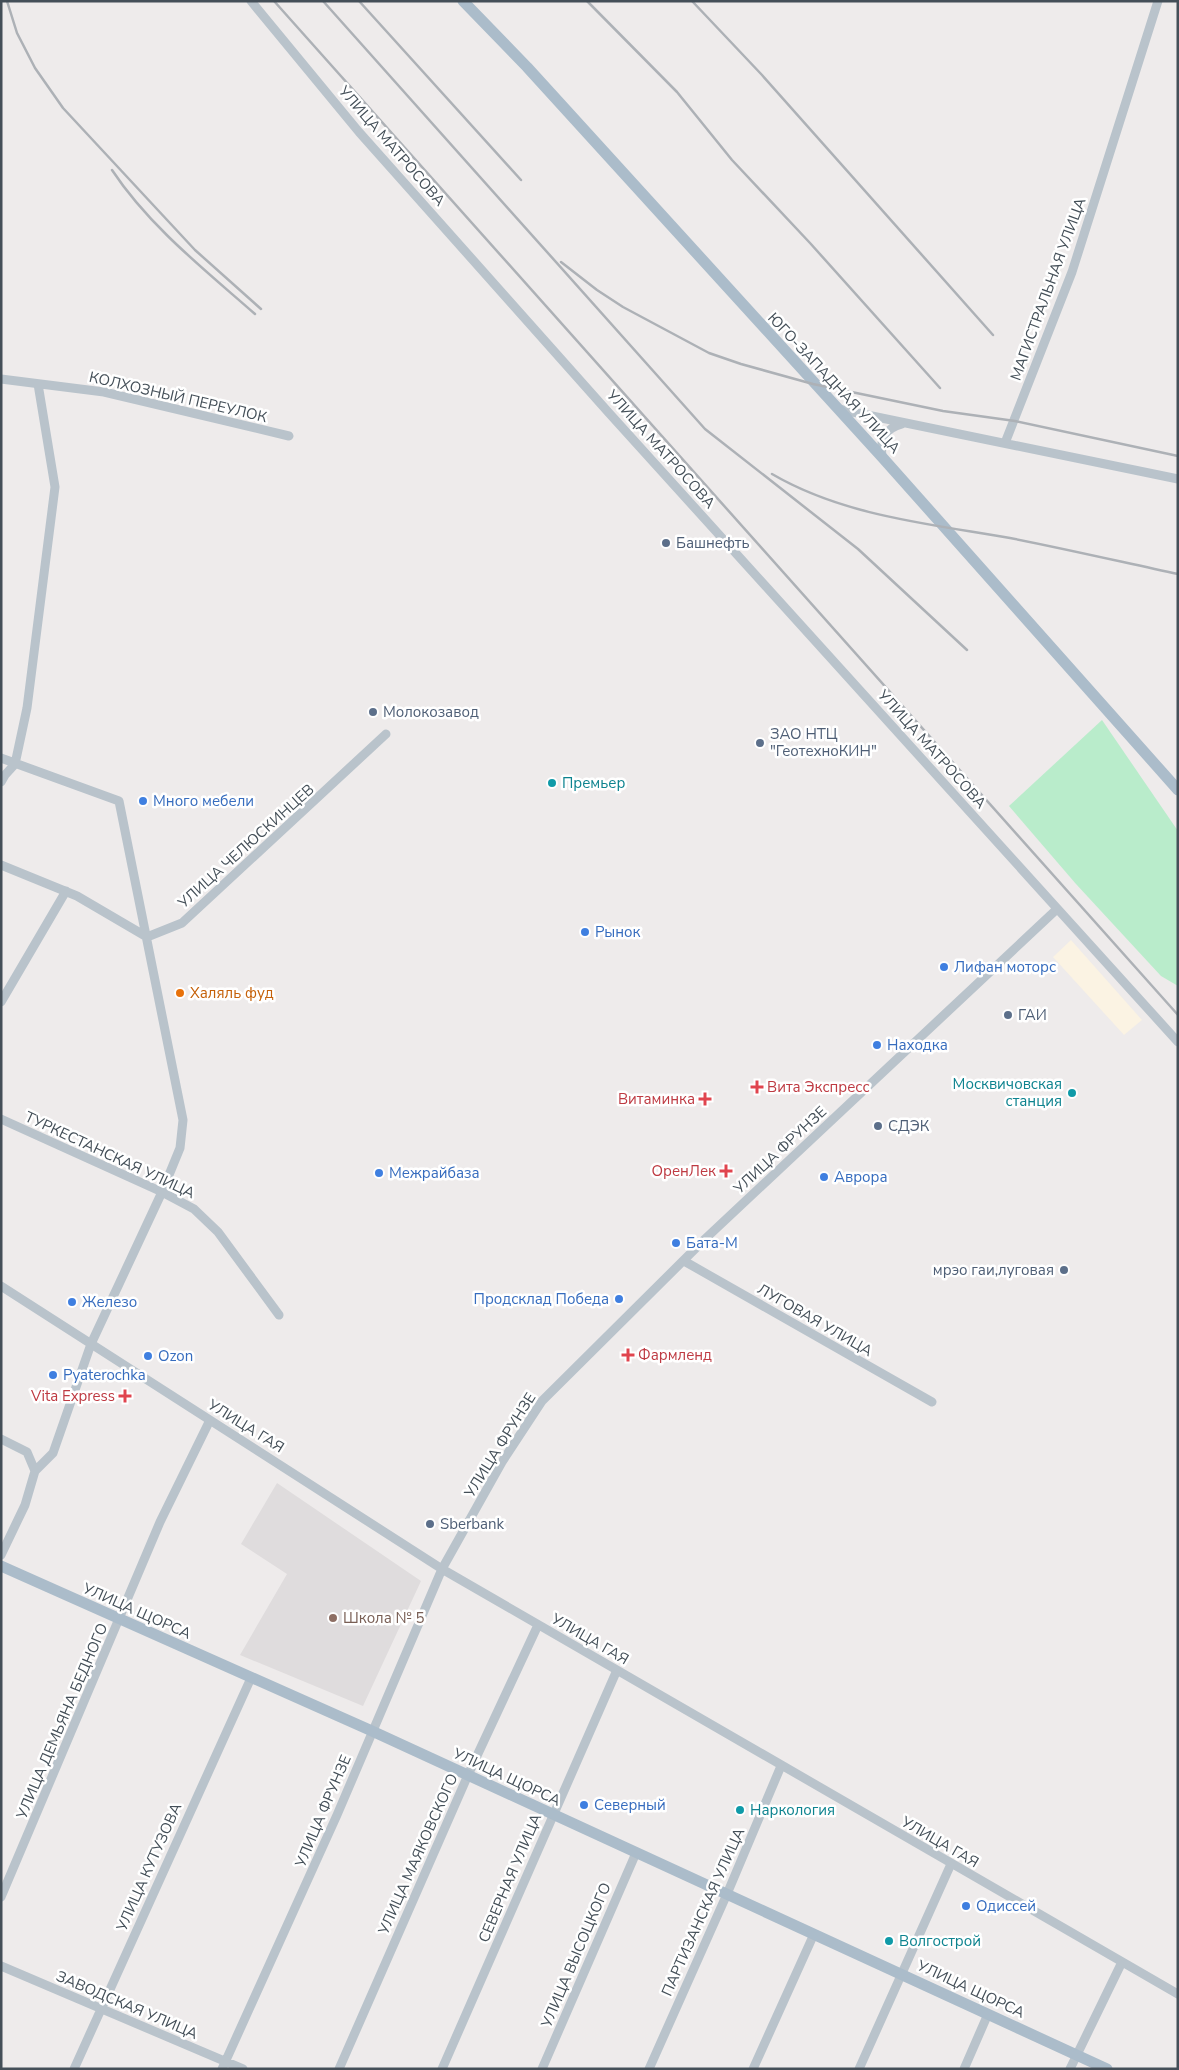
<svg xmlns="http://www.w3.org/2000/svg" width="1179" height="2070" font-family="'Nunito Sans',sans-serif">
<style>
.commercial{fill:#fbf3e3}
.education{fill:#dfdcdd}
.green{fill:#b9eccb}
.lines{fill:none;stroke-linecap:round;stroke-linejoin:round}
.minor{stroke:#b9c3cb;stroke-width:9}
.major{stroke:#abbcca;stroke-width:11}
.rail{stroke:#adb1b6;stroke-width:2.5}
.service-dot{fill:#5c6f8a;stroke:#fff;stroke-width:2}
.culture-dot{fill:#0f9aa8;stroke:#fff;stroke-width:2}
.shop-dot{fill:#3f7fe0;stroke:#fff;stroke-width:2}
.food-dot{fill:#e8710a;stroke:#fff;stroke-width:2}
.health-dot{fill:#e0444e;stroke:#fff;stroke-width:2}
.education-dot{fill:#8d6e63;stroke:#fff;stroke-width:2}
.labels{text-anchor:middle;stroke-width:5;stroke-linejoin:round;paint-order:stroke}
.street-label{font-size:15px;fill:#444f58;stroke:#fff}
.service-label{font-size:15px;fill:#4e5e75;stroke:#fff;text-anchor:start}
.culture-label{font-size:15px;fill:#0d838f;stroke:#fff;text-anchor:start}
.shop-label{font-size:15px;fill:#366cbe;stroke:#fff;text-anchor:start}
.food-label{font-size:15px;fill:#c56008;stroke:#fff;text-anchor:start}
.health-label{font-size:15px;fill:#be3a42;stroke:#fff;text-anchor:end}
.education-label{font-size:15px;fill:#785e54;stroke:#fff;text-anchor:start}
</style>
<rect width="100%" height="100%" fill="#eeebeb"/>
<path class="commercial" d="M1071,940L1142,1020L1124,1035L1053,957Z"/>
<path class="education" d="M277,1483L421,1581L363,1706L240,1655L287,1574L241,1544Z"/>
<path class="green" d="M1102,720L1178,831V986L1161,976L1076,884L1009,806Z"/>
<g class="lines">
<path class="minor" d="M251,1L359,132L609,413L1178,1042
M1,379L104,392L289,436
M838,409L1178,479
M1005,443L1072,272L1158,1
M882,457C880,439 884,429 902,424
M1,758L119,801L183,1120L180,1148L162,1192L91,1344L53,1453L35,1471L25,1505L1,1555
M1,782L5,775L15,764L27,708L55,487L38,384
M1,865L77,896L147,937L182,923L386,734
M1,1002L66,891
M1,1119L162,1192L194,1209L218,1232L279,1315
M684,1261L932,1402
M1,1286L442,1569L1178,1994
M1,1439L27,1452L35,1471
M1,1897L160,1522L210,1420
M1,1966L243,2069
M74,2069L251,1678
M222,2069L337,1815L442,1569L502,1462L542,1401L705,1239L1057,909
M339,2069L468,1775L538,1625
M442,2069L617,1670
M542,2069L636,1853
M649,2069L727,1894L781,1766
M753,2069L814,1934
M859,2069L951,1864
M964,2069L988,2014
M1070,2069L1122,1962"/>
<path class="major" d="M463,1L527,67L882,457L1178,790
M1,1566L372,1731L1107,2069"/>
<path class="rail" d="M7,1L17,33L35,68L63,108L195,250L261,309
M274,1L1178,1015
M323,1L705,429L858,549L967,650
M359,1L521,180
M587,1L677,92L732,160L810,243L940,388
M692,1L762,75L993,335
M112,170C149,226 205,270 255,314
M561,262L597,290L623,307L709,353L741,364L813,384L943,411L1015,421L1178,456
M772,474C844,516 930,524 1010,538C1066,549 1122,562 1178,574"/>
</g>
<g class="service-dot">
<circle cx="666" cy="543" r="5"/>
<circle cx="373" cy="712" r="5"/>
<circle cx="760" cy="743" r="5"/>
<circle cx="1008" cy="1015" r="5"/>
<circle cx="878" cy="1126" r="5"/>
<circle cx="1064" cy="1270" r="5"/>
<circle cx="430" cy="1524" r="5"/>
</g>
<g class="culture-dot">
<circle cx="552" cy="783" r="5"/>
<circle cx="1072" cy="1093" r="5"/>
<circle cx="740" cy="1810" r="5"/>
<circle cx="889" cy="1941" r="5"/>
</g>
<g class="shop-dot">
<circle cx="143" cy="801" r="5"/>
<circle cx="585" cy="932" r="5"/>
<circle cx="944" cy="967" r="5"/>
<circle cx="877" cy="1045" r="5"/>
<circle cx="379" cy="1173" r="5"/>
<circle cx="824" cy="1177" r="5"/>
<circle cx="676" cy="1243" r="5"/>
<circle cx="619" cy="1299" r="5"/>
<circle cx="72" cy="1302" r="5"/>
<circle cx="148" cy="1356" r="5"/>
<circle cx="53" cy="1375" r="5"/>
<circle cx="584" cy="1805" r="5"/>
<circle cx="966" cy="1906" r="5"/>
</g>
<circle class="food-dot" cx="180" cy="993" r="5"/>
<g class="health-dot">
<path d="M754.5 1079.5h5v5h5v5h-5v5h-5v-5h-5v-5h5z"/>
<path d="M702.5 1091.5h5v5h5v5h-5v5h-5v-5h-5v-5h5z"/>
<path d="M723.5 1163.5h5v5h5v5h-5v5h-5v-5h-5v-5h5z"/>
<path d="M625.5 1347.5h5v5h5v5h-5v5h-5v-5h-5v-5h5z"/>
<path d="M122.5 1388.5h5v5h5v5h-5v5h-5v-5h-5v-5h5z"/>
</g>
<circle class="education-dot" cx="333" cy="1618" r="5"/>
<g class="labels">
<g class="street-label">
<text transform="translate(392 146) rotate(49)" y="5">УЛИЦА МАТРОСОВА</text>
<text transform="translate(1048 289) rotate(-70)" y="5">МАГИСТРАЛЬНАЯ УЛИЦА</text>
<text transform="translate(834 383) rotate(47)" y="5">ЮГО-ЗАПАДНАЯ УЛИЦА</text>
<text transform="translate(178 397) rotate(13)" y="5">КОЛХОЗНЫЙ ПЕРЕУЛОК</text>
<text transform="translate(661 449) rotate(48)" y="5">УЛИЦА МАТРОСОВА</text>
<text transform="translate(932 749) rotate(48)" y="5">УЛИЦА МАТРОСОВА</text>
<text transform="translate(246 846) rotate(-42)" y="5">УЛИЦА ЧЕЛЮСКИНЦЕВ</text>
<text transform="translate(780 1150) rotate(-43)" y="5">УЛИЦА ФРУНЗЕ</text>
<text transform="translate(110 1155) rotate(25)" y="5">ТУРКЕСТАНСКАЯ УЛИЦА</text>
<text transform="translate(815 1320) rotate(30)" y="5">ЛУГОВАЯ УЛИЦА</text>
<text transform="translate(246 1426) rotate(32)" y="5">УЛИЦА ГАЯ</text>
<text transform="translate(500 1445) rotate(-58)" y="5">УЛИЦА ФРУНЗЕ</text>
<text transform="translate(137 1611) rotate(24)" y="5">УЛИЦА ЩОРСА</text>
<text transform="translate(590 1639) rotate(30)" y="5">УЛИЦА ГАЯ</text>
<text transform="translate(62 1721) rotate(-67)" y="5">УЛИЦА ДЕМЬЯНА БЕДНОГО</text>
<text transform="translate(507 1777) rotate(25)" y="5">УЛИЦА ЩОРСА</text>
<text transform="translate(323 1811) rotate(-67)" y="5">УЛИЦА ФРУНЗЕ</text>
<text transform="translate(940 1842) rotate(30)" y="5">УЛИЦА ГАЯ</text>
<text transform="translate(418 1854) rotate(-66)" y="5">УЛИЦА МАЯКОВСКОГО</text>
<text transform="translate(149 1867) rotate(-66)" y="5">УЛИЦА КУТУЗОВА</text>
<text transform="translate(510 1878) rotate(-67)" y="5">СЕВЕРНАЯ УЛИЦА</text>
<text transform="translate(703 1912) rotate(-66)" y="5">ПАРТИЗАНСКАЯ УЛИЦА</text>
<text transform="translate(576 1955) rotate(-67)" y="5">УЛИЦА ВЫСОЦКОГО</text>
<text transform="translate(971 1989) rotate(25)" y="5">УЛИЦА ЩОРСА</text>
<text transform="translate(127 2005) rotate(23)" y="5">ЗАВОДСКАЯ УЛИЦА</text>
</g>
<g class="service-label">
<text x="676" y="548">Башнефть</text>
<text x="383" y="717">Молокозавод</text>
<text x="770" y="739">ЗАО НТЦ<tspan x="770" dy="17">"ГеотехноКИН"</tspan></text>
<text x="1018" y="1020">ГАИ</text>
<text x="888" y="1131">СДЭК</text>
<text x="1054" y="1275" text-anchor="end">мрэо гаи,луговая</text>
<text x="440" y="1529">Sberbank</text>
</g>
<g class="culture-label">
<text x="562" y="788">Премьер</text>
<text x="1062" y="1089" text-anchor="end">Москвичовская<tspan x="1062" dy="17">станция</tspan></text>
<text x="750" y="1815">Наркология</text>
<text x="899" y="1946">Волгострой</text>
</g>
<g class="shop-label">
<text x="153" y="806">Много мебели</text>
<text x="595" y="937">Рынок</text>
<text x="954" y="972">Лифан моторс</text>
<text x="887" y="1050">Находка</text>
<text x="389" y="1178">Межрайбаза</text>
<text x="834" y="1182">Аврора</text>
<text x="686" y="1248">Бата-М</text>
<text x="609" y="1304" text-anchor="end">Продсклад Победа</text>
<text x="82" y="1307">Железо</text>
<text x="158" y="1361">Ozon</text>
<text x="63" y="1380">Pyaterochka</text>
<text x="594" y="1810">Северный</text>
<text x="976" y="1911">Одиссей</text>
</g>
<g class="food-label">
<text x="190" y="998">Халяль фуд</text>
</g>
<g class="health-label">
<text x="767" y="1092" text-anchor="start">Вита Экспресс</text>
<text x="695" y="1104">Витаминка</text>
<text x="716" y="1176">ОренЛек</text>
<text x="638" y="1360" text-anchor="start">Фармленд</text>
<text x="115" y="1401">Vita Express</text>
</g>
<g class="education-label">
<text x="343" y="1623">Школа № 5</text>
</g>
</g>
<rect width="1179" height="2070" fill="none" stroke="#444f58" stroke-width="5"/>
</svg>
